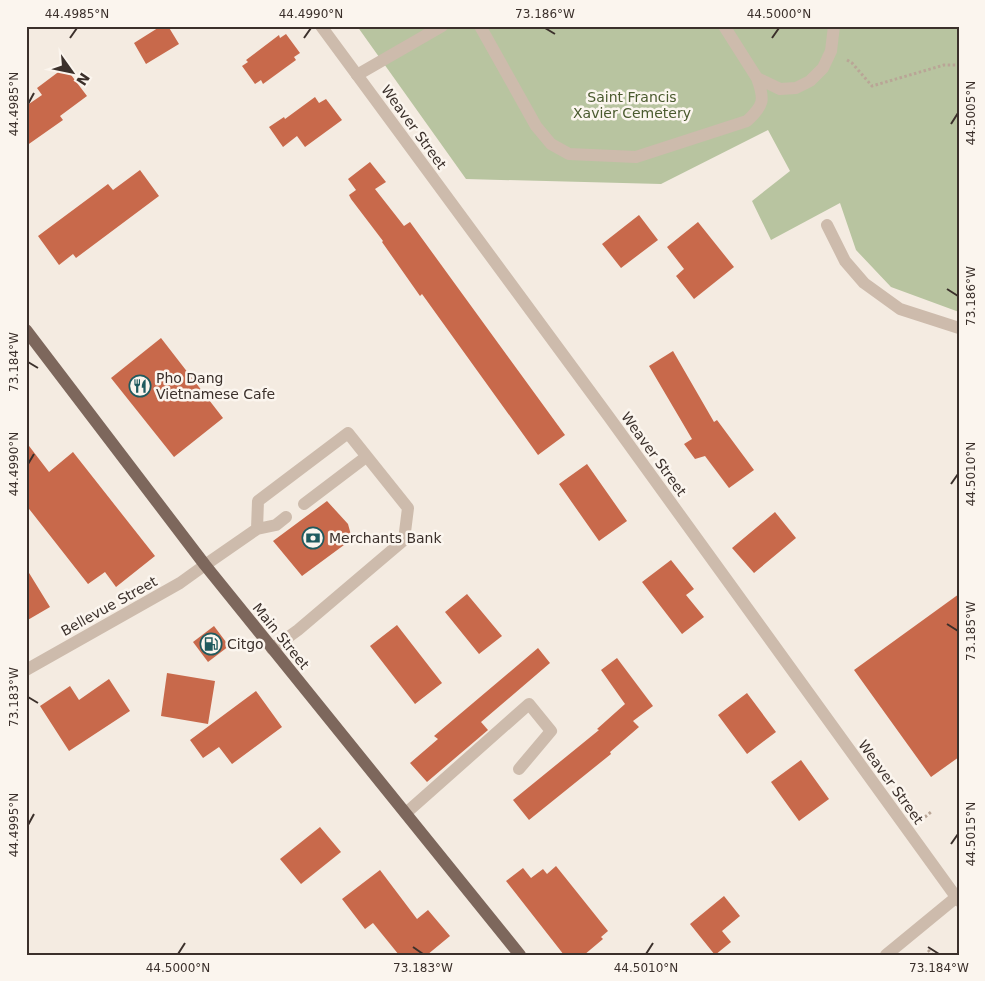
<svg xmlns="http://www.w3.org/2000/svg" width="985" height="981" font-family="'DejaVu Sans',sans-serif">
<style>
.green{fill:#b8c4a0}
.building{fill:#c8694b}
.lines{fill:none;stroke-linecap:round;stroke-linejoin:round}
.path{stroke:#b9a596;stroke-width:3;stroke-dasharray:2.5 2.5;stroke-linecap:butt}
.lane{stroke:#cdbbac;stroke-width:12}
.street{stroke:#cdbbac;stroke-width:12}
.primary{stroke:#7d675c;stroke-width:12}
.ticks{fill:none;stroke:#3b302b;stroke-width:2}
.labels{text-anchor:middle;stroke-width:5;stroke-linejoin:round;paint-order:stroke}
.park-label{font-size:14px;fill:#4a5a2e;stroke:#fbf5ee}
.street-label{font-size:14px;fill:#3b302b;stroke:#fbf5ee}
.poi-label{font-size:14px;fill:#3b302b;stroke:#fbf5ee;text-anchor:start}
.neatline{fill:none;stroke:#3b302b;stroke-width:2}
.ticks-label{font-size:12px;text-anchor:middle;fill:#3b302b}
</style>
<rect width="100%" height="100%" fill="#f4ebe1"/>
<path class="green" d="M357,26H959V312L891,287L856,250L840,203L771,240L752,201L790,171L768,130L661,184L466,179Z"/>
<path class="building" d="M161,26H168L179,44L146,64L134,43Z
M286,34L300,53L294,57L296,60L263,84L261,80L255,84L242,66L248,62L246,60L279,35L280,38Z
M65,67L87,96L60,116L63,120L26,146V106L42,95L37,88Z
M315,97L319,103L326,99L342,120L305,147L297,136L283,147L269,127L284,117L285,119Z
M370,162L386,182L375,189L404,226L410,222L565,435L538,455L422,294L420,296L382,242L383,241L351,199L349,195L356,190L348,179Z
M140,170L159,196L76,258L73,254L59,265L38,236L108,184L113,190Z
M639,215L658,240L621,268L602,244Z
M698,222L734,267L694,299L676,276L684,269L667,247Z
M161,338L223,418L174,457L111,378Z
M673,351L714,422L717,420L754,470L729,488L705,456L695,459L684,444L692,439L649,366Z
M26,442L49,472L73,452L155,556L116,587L105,572L88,584L26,505Z
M587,464L627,521L599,541L559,484Z
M327,501L348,524L351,535L344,545L302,576L273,541Z
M775,512L796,538L754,573L732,548Z
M671,560L694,589L686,595L704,617L682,634L642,582Z
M26,568L50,607L26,621Z
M467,594L502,636L479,654L445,612Z
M959,594V757L931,777L854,670Z
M397,625L442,683L415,704L370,646Z
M214,626L229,646L208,662L193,642Z
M538,648L550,663L481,722L488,730L427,782L410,763L438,739L434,736Z
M617,658L653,706L633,721L639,727L610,752L611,754L529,820L513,800L599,730L597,729L625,704L601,670Z
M167,673L215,681L208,724L161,716Z
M109,679L130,711L69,751L40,706L70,686L79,700Z
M256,691L282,727L232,764L219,747L203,758L190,740Z
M747,693L776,732L747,754L718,715Z
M801,760L829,799L799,821L771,782Z
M320,827L341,852L301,884L280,859Z
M556,866L608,931L601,937L603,939L584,955H564L506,881L523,868L531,878L543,869L547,874Z
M380,870L417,919L428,910L450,936L427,955H399L373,923L365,929L342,899Z
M724,896L740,916L722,931L731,942L715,955L690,924Z"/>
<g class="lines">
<path class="path" d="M847,60L852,63L872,86L944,65H959
M925,817L931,812
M928,950L933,955"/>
<path class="lane" d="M480,26L536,126L551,144L569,154L636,157L747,121C764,105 765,100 757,78
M724,26L757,78L780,89L796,88L810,81L823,68L831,51L834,26
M357,75L442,26
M827,225L845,261L864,283L900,309L959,328
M304,504L366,457
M257,529L276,525L286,517
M205,565L257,529L258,501L348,433L408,508L404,540L298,630L272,649
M406,813L529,704L551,731L519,769"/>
<path class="street" d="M321,26L609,417L959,901
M26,670L180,583L205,565
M886,955L959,895"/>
<path class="primary" d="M26,330L205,565L520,955"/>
</g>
<path class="ticks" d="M545,28L555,34M70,38L77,28M304,38L311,28M772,38L779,28M28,104L34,93M951,124L958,113M947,289L958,296M28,362L38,368M28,464L34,454M951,484L958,474M947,624L958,631M28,697L38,703M28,825L34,814M951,844L958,834M413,947L423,954M928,947L939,954M178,954L185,943M646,954L653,943"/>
<defs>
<g id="restaurant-ring" transform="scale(1.125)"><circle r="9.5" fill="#fbf5ee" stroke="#1f5a5e" stroke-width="1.5"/><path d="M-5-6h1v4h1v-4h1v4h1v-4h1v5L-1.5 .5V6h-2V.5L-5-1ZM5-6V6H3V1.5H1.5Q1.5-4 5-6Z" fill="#1f5a5e"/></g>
<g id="bank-ring" transform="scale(1.125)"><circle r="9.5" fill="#fbf5ee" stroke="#1f5a5e" stroke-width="1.5"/><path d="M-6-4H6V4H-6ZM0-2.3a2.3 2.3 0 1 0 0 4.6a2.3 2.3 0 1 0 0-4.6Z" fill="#1f5a5e"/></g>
<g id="fuel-ring" transform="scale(1.125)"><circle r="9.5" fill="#fbf5ee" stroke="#1f5a5e" stroke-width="1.5"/><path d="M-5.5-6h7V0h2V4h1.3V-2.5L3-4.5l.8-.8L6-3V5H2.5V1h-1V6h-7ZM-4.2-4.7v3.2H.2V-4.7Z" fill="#1f5a5e"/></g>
</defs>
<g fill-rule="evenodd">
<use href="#restaurant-ring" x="140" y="386"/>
<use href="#bank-ring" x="313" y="538"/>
<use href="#fuel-ring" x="211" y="644"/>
</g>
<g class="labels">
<g class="park-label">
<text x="632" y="102">Saint Francis<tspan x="632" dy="16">Xavier Cemetery</tspan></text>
</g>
<g class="street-label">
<text transform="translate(414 127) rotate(54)" y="5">Weaver Street</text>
<text transform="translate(654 454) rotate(54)" y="5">Weaver Street</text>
<text transform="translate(109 606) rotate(-29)" y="5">Bellevue Street</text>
<text transform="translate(281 636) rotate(51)" y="5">Main Street</text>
<text transform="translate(891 782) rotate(54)" y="5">Weaver Street</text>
</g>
<g class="poi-label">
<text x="156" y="383">Pho Dang<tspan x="156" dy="16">Vietnamese Cafe</tspan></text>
<text x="329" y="543">Merchants Bank</text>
<text x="227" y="649">Citgo</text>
</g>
</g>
<rect width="985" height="981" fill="none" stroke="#fbf5ee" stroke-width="55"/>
<g transform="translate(72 72) rotate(123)" stroke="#fbf5ee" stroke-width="4" paint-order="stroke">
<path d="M0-4L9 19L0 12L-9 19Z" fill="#3b302b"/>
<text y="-8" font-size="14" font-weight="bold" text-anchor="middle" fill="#3b302b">N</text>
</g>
<rect x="28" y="28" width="930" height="926" class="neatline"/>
<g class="ticks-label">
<text x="77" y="18">44.4985°N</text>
<text x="311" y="18">44.4990°N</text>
<text x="545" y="18">73.186°W</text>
<text x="779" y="18">44.5000°N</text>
<text transform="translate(14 104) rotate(-90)" y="4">44.4985°N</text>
<text transform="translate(971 113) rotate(-90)" y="4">44.5005°N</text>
<text transform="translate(971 296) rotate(-90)" y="4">73.186°W</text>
<text transform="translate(14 362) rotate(-90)" y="4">73.184°W</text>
<text transform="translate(14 464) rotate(-90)" y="4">44.4990°N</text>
<text transform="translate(971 474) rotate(-90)" y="4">44.5010°N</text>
<text transform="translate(971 631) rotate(-90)" y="4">73.185°W</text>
<text transform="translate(14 697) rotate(-90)" y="4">73.183°W</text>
<text transform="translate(14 825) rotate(-90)" y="4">44.4995°N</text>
<text transform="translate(971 834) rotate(-90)" y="4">44.5015°N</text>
<text x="178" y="972">44.5000°N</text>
<text x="423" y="972">73.183°W</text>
<text x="646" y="972">44.5010°N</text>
<text x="939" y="972">73.184°W</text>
</g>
</svg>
